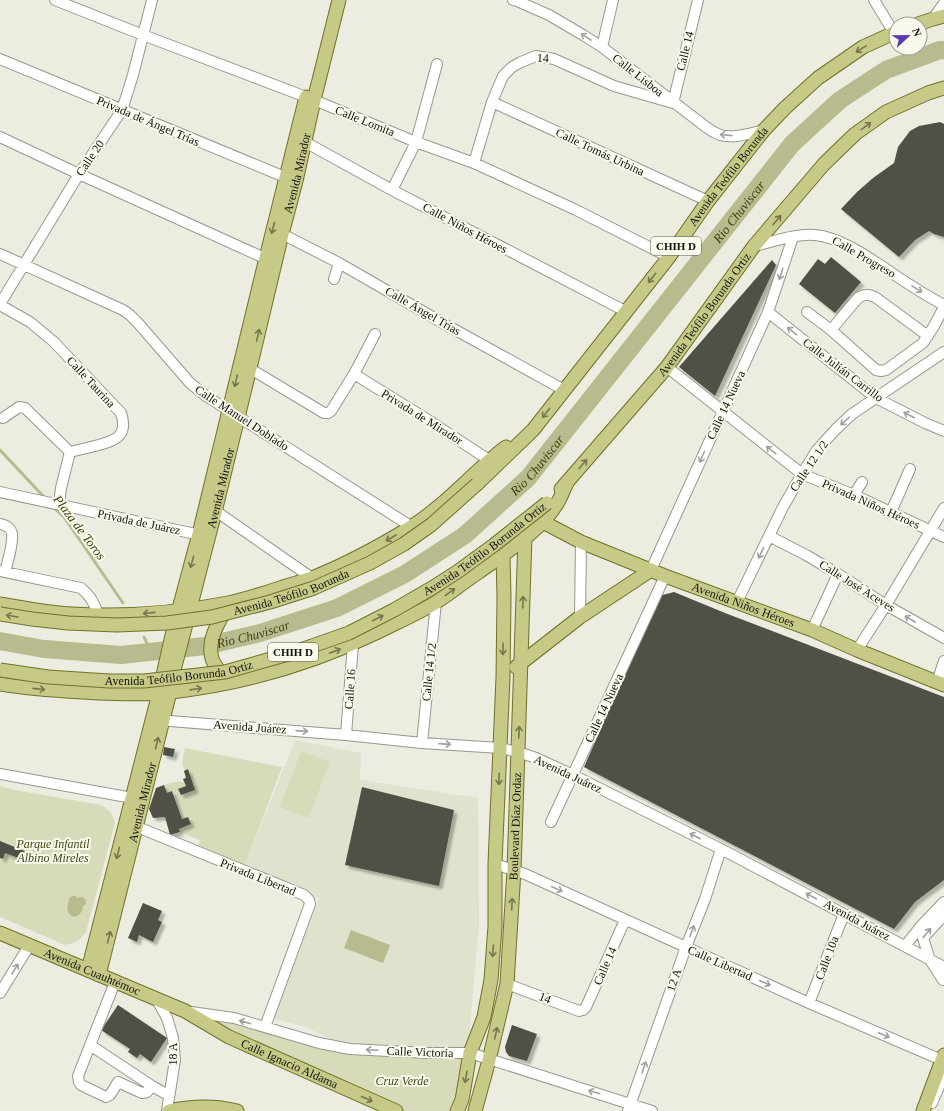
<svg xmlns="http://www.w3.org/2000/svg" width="944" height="1111" font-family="Georgia,serif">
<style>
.built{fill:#e0e2cd}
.green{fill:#d8dbba}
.water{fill:#b7bb8e}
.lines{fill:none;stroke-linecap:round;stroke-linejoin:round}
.stream{stroke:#b7bb8e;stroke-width:3}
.river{stroke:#b7bb8e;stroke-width:18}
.building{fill:#505146;filter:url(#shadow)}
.minor-casing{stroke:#97988c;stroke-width:12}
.major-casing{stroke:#6f7228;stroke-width:15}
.minor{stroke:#fff;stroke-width:10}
.major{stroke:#c7c987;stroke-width:13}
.major-bridge-casing{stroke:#6f7228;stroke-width:15;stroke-linecap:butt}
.major-bridge{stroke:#c7c987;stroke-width:13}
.oneway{stroke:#a0a09e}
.oneway2{stroke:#757750}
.labels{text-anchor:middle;stroke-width:4;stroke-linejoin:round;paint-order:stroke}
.shield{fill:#f9faed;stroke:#575850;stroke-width:1}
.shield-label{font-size:11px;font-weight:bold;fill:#11120d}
.street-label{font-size:12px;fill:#11120d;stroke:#f9faed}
.park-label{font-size:12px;font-style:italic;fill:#454712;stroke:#f9faed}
.water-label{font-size:13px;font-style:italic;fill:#40420c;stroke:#f9faed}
</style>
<defs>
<filter id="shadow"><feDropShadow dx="3.5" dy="3.5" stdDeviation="1" flood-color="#0004"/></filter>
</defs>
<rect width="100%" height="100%" fill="#ecede0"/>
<path class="built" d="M295,740L361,753L360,780L478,798L479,925L468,1050L350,1049L306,1027L274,1019L319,898L244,867Z"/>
<path class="green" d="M185,748L282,767L244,867L197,847L200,840L180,832L179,829L191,824L188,817L182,819L173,792L167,793L164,785C171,782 176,781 184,782L183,779L186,778L182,763Z
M301,751L330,762L308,818L280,807Z
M0,786L15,790L101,805C109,810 113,813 115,823L86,932C80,940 76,943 65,945L0,917Z
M185,1011L350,1049L470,1053L457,1111H396Z"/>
<path class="water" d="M72,896H75L78,898L80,897H83L86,901V904L83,906C83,916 71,921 68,911C66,908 69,902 69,899Z
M351,930L390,945L383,963L344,948Z"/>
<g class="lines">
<path class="stream" d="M0,450L45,498
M53,507L64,517L123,603
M144,637L151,652"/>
<path class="river" id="s1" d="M0,641L44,649L121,655L205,646L260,633L337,608L405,574L465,535L528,478L792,144L840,100L886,70L940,50H944"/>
</g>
<path class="building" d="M940,122L944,124V237L934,234L929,231L915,240L899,257L841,209L857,192L873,178L894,163L898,147L910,131L919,126Z
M831,257L861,282L835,313L799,284L818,259L825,264Z
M772,260L776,265L715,396L679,367Z
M674,592L725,613L944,697V880L915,902L894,929L584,767L659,596Z
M164,747L175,749L173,757L163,755Z
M188,769L195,790L181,795L178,789L186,786L183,779L186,778L184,771Z
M164,785L167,793L172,791L182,819L188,817L191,824L179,829L180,832L170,835L165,817L153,818L149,809L156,788Z
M362,787L454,810L439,886L345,865Z
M0,841L27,852L24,860L5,853L3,859L0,858Z
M143,903L162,911L158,920L162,922L153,942L139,935L137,942L128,938Z
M118,1005L167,1038L151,1062L140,1054L137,1058L128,1052L130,1049L101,1030Z
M512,1025L537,1034L527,1061L509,1056L506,1052L505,1047Z"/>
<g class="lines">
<g class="minor-casing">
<path id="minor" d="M55,0L143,35L314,100L416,142L474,163L574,209L669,257
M513,0L517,1L549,15L583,35L602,47L706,127C710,130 715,133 720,135C734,139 751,133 764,130
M874,0L894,33
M933,19L944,3
M602,47L613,0
M0,59L292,180
M492,102L708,201
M0,137L79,174L271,261
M305,142L392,190L625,311
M474,163L492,102L503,76L512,67L521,62L536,56L554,59L614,86L673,103L698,0
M392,190L416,142L437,64
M282,234L339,263L450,327L564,390
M754,246C773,242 796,233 815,235C844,237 882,267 907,283C919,291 931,298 944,305
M0,254L123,310L130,315L138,323L190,383L206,396L412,527
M334,279L339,263
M0,304L79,174L122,110L133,75L152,0
M0,305L30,322L54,342L121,413C129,437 114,441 95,446C87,448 78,450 70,452L61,488L59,504
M768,312L876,398L925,423L944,431
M807,312L831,330L876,370L881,371L886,370L923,343L934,326L944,307
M831,330L858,298C864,294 868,294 875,297L928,336
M244,365L324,413H328L331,411L354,374L375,334
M667,367L802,474L854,495L944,537
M354,374L425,418L489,460
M3,418L19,407L25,408L70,452
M0,492L205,536
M854,495L862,482
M210,507L312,578
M891,512L910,469
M0,524C17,527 12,540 10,553C8,559 7,566 5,572
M769,536L806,555L838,574L886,605L944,638
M651,570L768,312L793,237
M0,571L81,588C90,595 95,604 98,615
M737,602L783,507L802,474L817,450L836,429L852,414L944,352
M580,617L581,542
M812,630L838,574
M857,650L886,605L944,508
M937,682L944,661
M157,720L346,735L422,743L500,748L518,752L536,758L573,775L721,849L944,967
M346,735L353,644
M422,743L436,602
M0,774L138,799
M551,822L665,576
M130,824L304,895L309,900L310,904L265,1027
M495,864L525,874L809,1003L944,1061
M944,915L923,938L930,960L943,980H944
M905,946L921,926L944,902
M115,982L78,1076L79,1082L81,1085L106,1097L110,1095L118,1082L142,1093L147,1092L152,1086
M507,984L579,1011L583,1010L586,1007L625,920
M0,993L29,946
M157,1000L167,1018L173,1038L175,1060L167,1111
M809,1003L844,914
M191,1012L234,1018L319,1043L350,1049L428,1053H470L652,1111
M90,1045L152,1086L168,1095
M932,1103L944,1075
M628,1111L686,947L705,899L721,849"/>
</g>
<g class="major-casing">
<g id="major">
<path d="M918,24L933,19L944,16"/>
<path id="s2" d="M477,484L533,430L669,257L708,201L764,130L785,108L818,78L863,47L896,32"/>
<path id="s3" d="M561,489L667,367L754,246L824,164L855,134L886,112L928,93L944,88"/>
<path id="s4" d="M543,522L581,542L665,576L812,630L857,650L944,685"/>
<path d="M0,604C24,608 48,613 72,614C124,617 177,613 228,603C247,599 265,593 283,587C293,584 303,581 312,578C347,564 380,546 411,527C447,504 473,472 506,447"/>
<path d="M227,607C219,622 209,636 211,654C212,657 212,661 214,663C217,669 223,675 229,679"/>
<path d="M516,667L580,617L651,570"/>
<path d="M0,684C33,690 65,691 98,693C122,694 147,695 171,692C243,684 314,663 378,632C398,622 419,613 438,601C452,592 465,581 479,572C505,553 544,529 559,500C562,495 564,488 567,483"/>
<path id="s5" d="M0,933L185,1011L229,1037L396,1111"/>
<path d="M88,970L159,693L173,631L199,534L266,258L306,97"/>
<path id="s6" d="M99,975L170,692L174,670L215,512L250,368L282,234L296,181L314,100L339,0"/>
<path d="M169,1111C192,1106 214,1105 237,1111"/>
<path d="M457,1111L462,1100L470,1053L484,1017L491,980L495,926V864L503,677L504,598L503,554"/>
<path id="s7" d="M475,1111L489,1060L507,984L514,870L525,537"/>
<path d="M923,1111L944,1055"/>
</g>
</g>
<use href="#minor" class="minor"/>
<use href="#major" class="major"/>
<g class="major-bridge-casing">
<g id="major-bridge">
<path id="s8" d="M0,614L32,619L68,623L117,625L167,623L212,617L270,602L314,588L370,563L404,544L431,525L477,484"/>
<path id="s9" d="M0,670L48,677L109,681H144L225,672L292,653L349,633L394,610L432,588L457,572L494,545L547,503"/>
</g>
</g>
<use href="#major-bridge" class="major-bridge"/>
</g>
<defs><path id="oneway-shaft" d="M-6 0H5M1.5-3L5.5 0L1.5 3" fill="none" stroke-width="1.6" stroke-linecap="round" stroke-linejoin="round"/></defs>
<g class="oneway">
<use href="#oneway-shaft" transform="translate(586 37) rotate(-148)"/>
<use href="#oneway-shaft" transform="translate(726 135) rotate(-174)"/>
<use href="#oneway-shaft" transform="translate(781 274) rotate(108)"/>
<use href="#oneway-shaft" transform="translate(917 289) rotate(31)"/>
<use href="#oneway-shaft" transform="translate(792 331) rotate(-141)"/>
<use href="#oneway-shaft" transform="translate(909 415) rotate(-153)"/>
<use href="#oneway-shaft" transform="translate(845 421) rotate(138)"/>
<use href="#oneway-shaft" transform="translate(771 450) rotate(-142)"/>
<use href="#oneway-shaft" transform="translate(702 457) rotate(114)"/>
<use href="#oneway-shaft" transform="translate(761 553) rotate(116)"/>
<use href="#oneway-shaft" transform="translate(910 619) rotate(-150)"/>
<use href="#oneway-shaft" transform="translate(302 731) rotate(4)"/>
<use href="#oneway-shaft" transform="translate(445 744) rotate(4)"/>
<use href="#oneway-shaft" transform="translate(695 836) rotate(-153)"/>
<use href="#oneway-shaft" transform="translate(557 889) rotate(25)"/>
<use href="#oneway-shaft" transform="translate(811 896) rotate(-152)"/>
<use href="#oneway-shaft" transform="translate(692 931) rotate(-69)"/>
<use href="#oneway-shaft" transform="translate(927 933) rotate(-49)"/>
<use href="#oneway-shaft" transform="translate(15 969) rotate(-58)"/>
<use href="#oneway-shaft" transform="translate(765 983) rotate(24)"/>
<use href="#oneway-shaft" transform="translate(245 1022) rotate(-164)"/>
<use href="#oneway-shaft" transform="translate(884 1035) rotate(23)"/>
<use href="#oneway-shaft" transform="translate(372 1050) rotate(-177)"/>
<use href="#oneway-shaft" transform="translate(644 1067) rotate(-71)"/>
<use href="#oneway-shaft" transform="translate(594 1092) rotate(-163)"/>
</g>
<g class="oneway2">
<use href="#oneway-shaft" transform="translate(861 49) rotate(148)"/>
<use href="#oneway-shaft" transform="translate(866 126) rotate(-36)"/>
<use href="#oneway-shaft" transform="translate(777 220) rotate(-49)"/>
<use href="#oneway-shaft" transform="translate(273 228) rotate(105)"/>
<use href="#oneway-shaft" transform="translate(652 278) rotate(128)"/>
<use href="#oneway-shaft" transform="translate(258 335) rotate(-77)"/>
<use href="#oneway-shaft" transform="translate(236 381) rotate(103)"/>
<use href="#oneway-shaft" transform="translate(546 413) rotate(128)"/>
<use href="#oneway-shaft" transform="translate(583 464) rotate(-49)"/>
<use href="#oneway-shaft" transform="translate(391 538) rotate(150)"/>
<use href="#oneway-shaft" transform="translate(192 562) rotate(105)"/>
<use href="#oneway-shaft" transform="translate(450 592) rotate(-36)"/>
<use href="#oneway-shaft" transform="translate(523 602) rotate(-88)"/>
<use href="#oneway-shaft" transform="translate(149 613) rotate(174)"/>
<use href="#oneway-shaft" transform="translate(12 616) rotate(-171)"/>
<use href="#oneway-shaft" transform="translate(378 618) rotate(-27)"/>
<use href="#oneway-shaft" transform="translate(503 649) rotate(91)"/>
<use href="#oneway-shaft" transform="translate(335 651) rotate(-21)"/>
<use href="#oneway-shaft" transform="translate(39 689) rotate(6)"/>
<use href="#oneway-shaft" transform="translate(196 689) rotate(-8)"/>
<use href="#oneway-shaft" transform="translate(519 732) rotate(-88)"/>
<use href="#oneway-shaft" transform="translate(157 743) rotate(-76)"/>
<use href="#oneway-shaft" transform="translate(499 779) rotate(92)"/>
<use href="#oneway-shaft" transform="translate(118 853) rotate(104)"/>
<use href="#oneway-shaft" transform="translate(512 904) rotate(-87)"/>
<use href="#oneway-shaft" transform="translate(109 937) rotate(-76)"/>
<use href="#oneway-shaft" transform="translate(493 951) rotate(94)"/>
<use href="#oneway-shaft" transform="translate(496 1033) rotate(-77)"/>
<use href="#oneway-shaft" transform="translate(466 1077) rotate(100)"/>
<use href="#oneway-shaft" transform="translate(367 1099) rotate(24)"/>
</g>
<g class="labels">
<g class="shield">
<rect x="651" y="237" width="50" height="18" rx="3"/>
<rect x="268" y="643" width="50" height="18" rx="3"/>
</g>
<g class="shield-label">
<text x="676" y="250">CHIH D</text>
<text x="293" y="656">CHIH D</text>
</g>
<g class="street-label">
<text transform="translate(685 51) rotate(-76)" y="4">Calle 14</text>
<text transform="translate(543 58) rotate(2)" y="4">14</text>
<text transform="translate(638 75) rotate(38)" y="4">Calle Lisboa</text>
<text transform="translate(148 121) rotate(23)" y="4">Privada de Ángel Trías</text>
<text transform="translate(365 121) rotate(22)" y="4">Calle Lomita</text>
<text transform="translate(600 152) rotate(25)" y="4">Calle Tomás Urbina</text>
<text transform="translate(90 158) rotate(-56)" y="4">Calle 20</text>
<text dy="4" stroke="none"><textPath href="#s6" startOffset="826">Avenida Mirador</textPath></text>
<text dy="4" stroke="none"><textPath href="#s2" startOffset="398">Avenida Teófilo Borunda</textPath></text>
<text transform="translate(465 228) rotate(28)" y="4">Calle Niños Héroes</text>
<text transform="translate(864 257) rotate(30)" y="4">Calle Progreso</text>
<text transform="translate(423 311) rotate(30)" y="4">Calle Ángel Trías</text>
<text dy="4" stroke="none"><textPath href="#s3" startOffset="226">Avenida Teófilo Borunda Ortiz</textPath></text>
<text transform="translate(843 370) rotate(37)" y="4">Calle Julián Carrillo</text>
<text transform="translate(91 382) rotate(47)" y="4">Calle Taurina</text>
<text transform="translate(726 405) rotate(-65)" y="4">Calle 14 Nueva</text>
<text transform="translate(422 417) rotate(32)" y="4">Privada de Mirador</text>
<text transform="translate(242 418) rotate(33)" y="4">Calle Manuel Doblado</text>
<text transform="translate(809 466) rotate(-56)" y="4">Calle 12 1/2</text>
<text dy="4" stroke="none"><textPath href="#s6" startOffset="502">Avenida Mirador</textPath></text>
<text transform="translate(871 504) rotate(24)" y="4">Privada Niños Héroes</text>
<text transform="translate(139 522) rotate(12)" y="4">Privada de Juárez</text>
<text dy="4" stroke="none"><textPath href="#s9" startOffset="516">Avenida Teófilo Borunda Ortiz</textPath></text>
<text transform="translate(857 586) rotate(32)" y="4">Calle José Aceves</text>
<text dy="4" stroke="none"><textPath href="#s8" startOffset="296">Avenida Teófilo Borunda</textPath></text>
<text dy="4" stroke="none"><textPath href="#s4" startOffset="217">Avenida Niños Héroes</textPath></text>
<text dy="4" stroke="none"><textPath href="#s9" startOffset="180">Avenida Teófilo Borunda Ortiz</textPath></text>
<text transform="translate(429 672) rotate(-84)" y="4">Calle 14 1/2</text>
<text transform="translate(350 689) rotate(-86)" y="4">Calle 16</text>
<text transform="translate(604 708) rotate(-65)" y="4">Calle 14 Nueva</text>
<text transform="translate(250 727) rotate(4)" y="4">Avenida Juárez</text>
<text transform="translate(568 774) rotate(25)" y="4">Avenida Juárez</text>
<text dy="4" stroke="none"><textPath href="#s6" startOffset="178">Avenida Mirador</textPath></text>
<text dy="4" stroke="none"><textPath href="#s7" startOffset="289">Boulevard Díaz Ordaz</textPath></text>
<text transform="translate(258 877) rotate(22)" y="4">Privada Libertad</text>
<text transform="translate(857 920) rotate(28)" y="4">Avenida Juárez</text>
<text transform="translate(827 958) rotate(-69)" y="4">Calle 10a</text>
<text transform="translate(720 963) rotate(24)" y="4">Calle Libertad</text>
<text transform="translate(605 966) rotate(-66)" y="4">Calle 14</text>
<text dy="4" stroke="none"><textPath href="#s5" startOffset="100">Avenida Cuauhtémoc</textPath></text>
<text transform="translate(674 980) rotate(-71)" y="4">12 A</text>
<text transform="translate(545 998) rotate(21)" y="4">14</text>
<text transform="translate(420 1052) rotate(2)" y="4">Calle Victoria</text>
<text transform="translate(173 1054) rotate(-90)" y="4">18 A</text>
<text dy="4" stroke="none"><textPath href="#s5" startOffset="318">Calle Ignacio Aldama</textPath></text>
</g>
<g class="park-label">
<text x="53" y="848">Parque Infantil<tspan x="53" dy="14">Albino Mireles</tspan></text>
<text x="402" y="1085">Cruz Verde</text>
</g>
<g class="water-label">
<text dy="5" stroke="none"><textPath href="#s1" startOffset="916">Rio Chuviscar</textPath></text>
<text dy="5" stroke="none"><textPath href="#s1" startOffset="592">Rio Chuviscar</textPath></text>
<text transform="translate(80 527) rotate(53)" y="5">Plaza de Toros</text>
<text dy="5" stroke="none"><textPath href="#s1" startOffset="256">Rio Chuviscar</textPath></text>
</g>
</g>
<g transform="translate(908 36) rotate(68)"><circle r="19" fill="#f9faed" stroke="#9c9d93"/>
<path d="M0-3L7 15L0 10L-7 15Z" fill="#5e3ab2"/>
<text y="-6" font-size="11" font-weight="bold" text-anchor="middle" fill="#11120d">N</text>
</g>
</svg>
